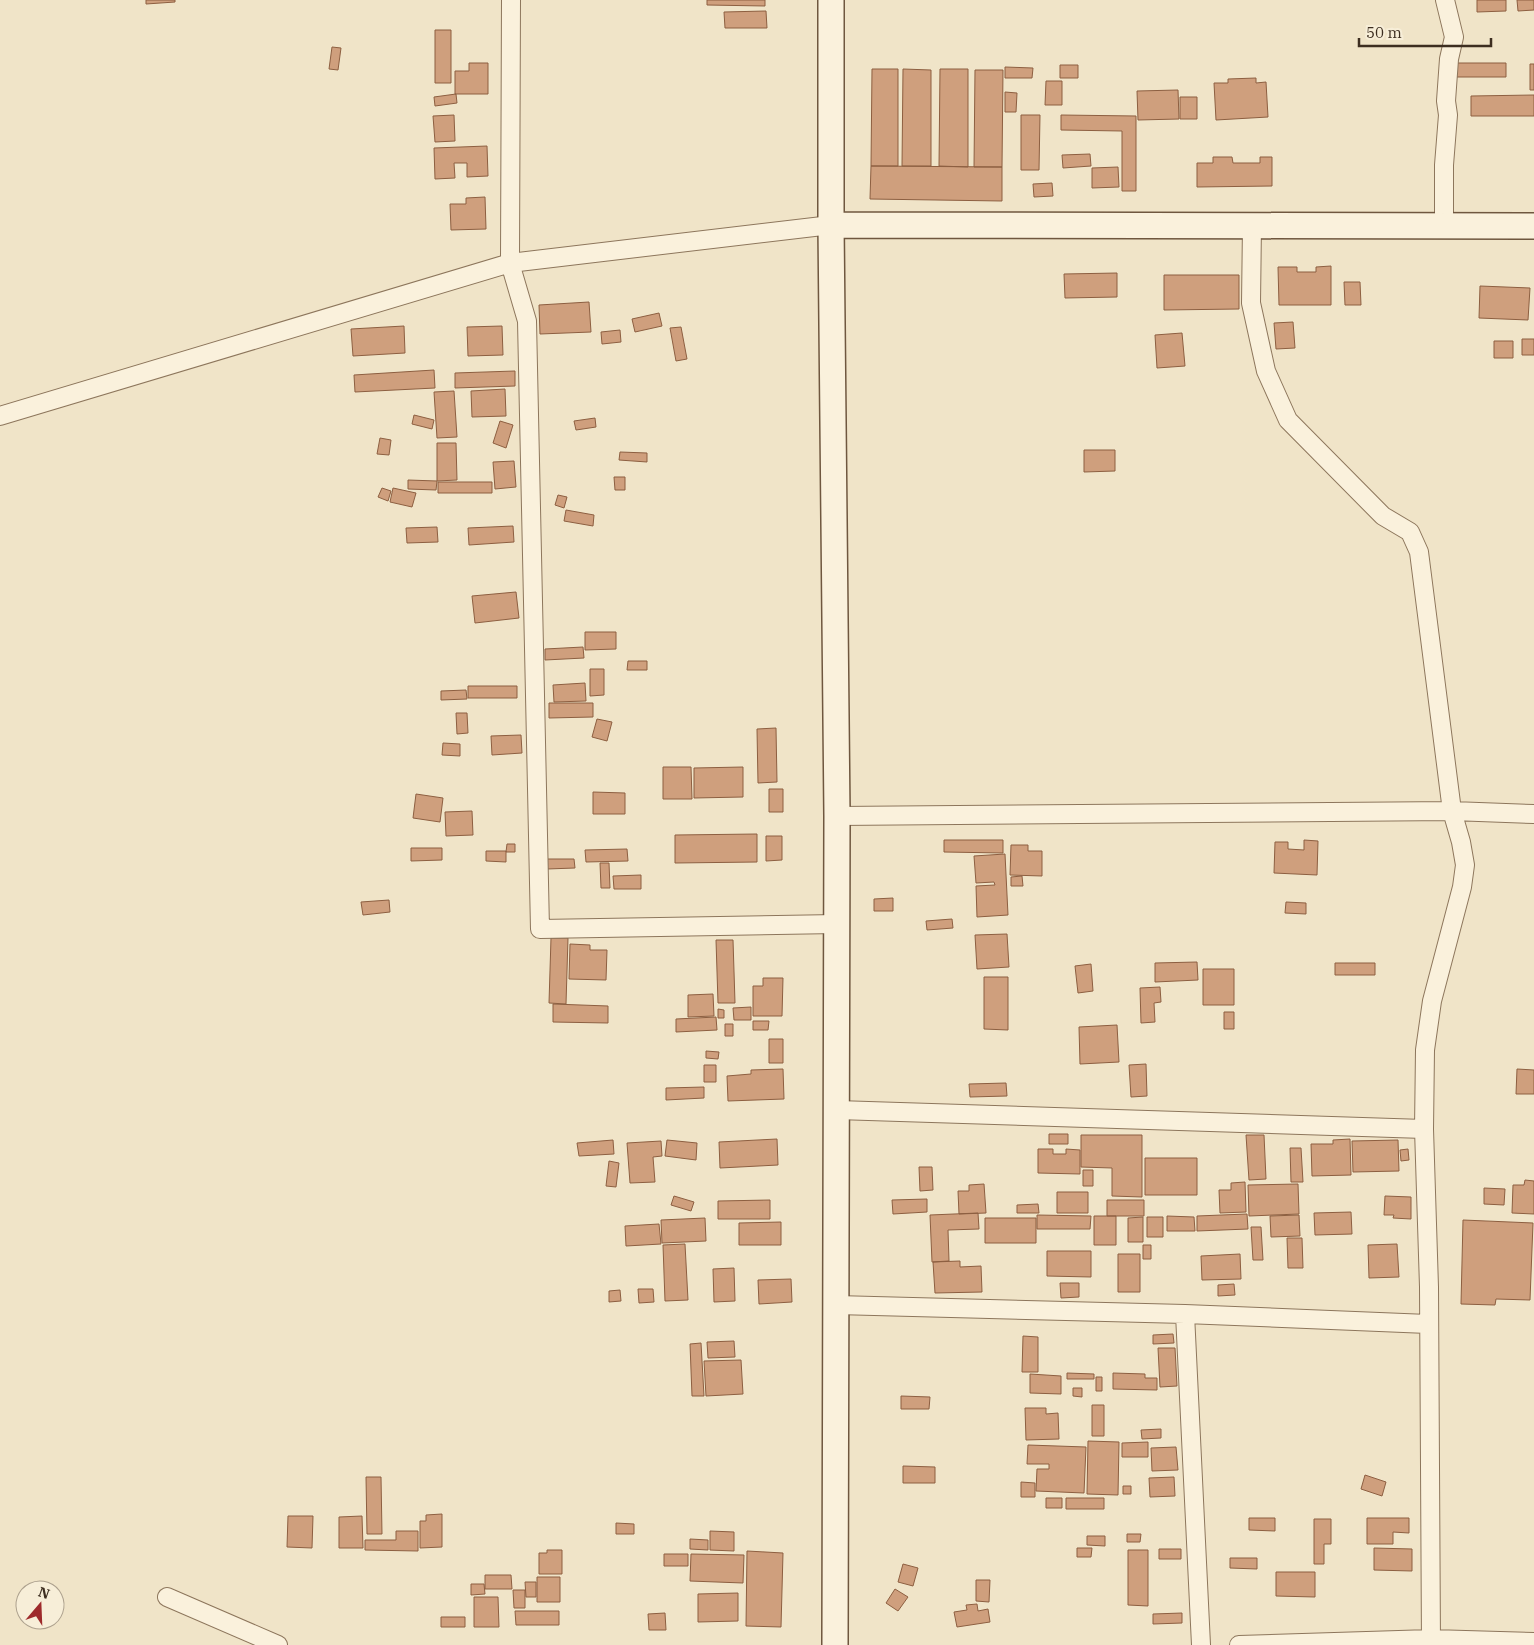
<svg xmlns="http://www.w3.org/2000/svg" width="1534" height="1645" font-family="'IBM Plex Serif',serif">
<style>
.building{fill:#cf9f7d;stroke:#8d5f41}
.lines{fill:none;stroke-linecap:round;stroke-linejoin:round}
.street-casing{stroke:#8d765c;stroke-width:20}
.secondary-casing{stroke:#6f573f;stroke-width:28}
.street{stroke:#faf1dc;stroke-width:18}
.secondary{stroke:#faf1dc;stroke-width:25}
</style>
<rect width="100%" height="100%" fill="#f0e4c8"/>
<path class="building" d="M146,0H175V2L146,4Z
M707,0H765V6L707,5Z
M1477,0H1506V11L1477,12Z
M1517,0H1534V10L1518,11Z
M766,11L767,28H725L724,12Z
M435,30H451V83H435Z
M332,47L341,48L338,70L329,69Z
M469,63H488V94H455V71H469Z
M1453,63H1506V77H1453Z
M1530,64H1534V90H1530Z
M1060,65H1078V78H1060Z
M1005,67L1033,68L1032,78H1005Z
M872,69H898V166H871Z
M903,69L931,70V166H902Z
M940,69H968V167L939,166Z
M975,70H1003L1002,167H974Z
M1256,78V83L1266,82L1268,117L1216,120L1214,83H1228V79Z
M1046,81H1062V105H1045Z
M1178,90L1179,119L1138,120L1137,91Z
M1005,92L1017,93L1016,112H1005Z
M456,94L457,103L435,106L434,97Z
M1534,95V116H1471V96Z
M1180,97H1197V119H1180Z
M454,115L455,141L435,142L433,116Z
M1021,115H1040L1039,170H1021Z
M1061,115L1136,116V191H1122V131L1061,130Z
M487,146L488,176L467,177V163H454L455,178L435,179L434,148Z
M1090,154L1091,166L1063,168L1062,155Z
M1213,157H1232L1233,163H1260V157H1272V186L1197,187V163H1213Z
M871,166L1002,167V201L870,199Z
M1118,167L1119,187L1092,188V168Z
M1052,183L1053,196L1034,197L1033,184Z
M485,197L486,229L451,230L450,204H466V198Z
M1331,266V305H1279L1278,267H1297V272H1316V267Z
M1117,273V297L1065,298L1064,274Z
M1164,275H1239V309L1164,310Z
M1344,282H1360L1361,305H1345Z
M1480,286L1530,288L1528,320L1479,318Z
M589,302L591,332L540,334L539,305Z
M659,313L662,326L635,332L632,319Z
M1293,322L1295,348L1276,349L1274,323Z
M404,326L405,353L353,356L351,329Z
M502,326L503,355L468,356L467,327Z
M681,327L687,359L676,361L670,328Z
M620,330L621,342L602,344L601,332Z
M1182,333L1185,366L1157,368L1155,335Z
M1522,339H1534V355H1522Z
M1494,341H1513V358H1494Z
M434,370L435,388L355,392L354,375Z
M515,371V386L455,388V373Z
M505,389L506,416L472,417L471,391Z
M454,391L457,437L437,438L434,392Z
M414,415L434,420L432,429L412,424Z
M595,418L596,427L576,430L574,421Z
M500,421L513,425L506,448L493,443Z
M380,438L391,440L389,455L377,454Z
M437,443H456L457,480L437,481Z
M1084,450H1115V471L1084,472Z
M620,452L647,453V462L619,460Z
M514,461L516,487L495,489L493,462Z
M614,477H625V490H615Z
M408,480L437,481L436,490L408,489Z
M438,482H492V493H438Z
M382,488L391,491L388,501L378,497Z
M393,488L416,493L412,507L390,502Z
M558,495L567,497L564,508L555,505Z
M566,510L594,515L593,526L564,521Z
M513,526L514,542L469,545L468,528Z
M437,527L438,542L407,543L406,528Z
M516,592L519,618L475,623L472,596Z
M585,632H616V649L585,650Z
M583,647L584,658L545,660V649Z
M628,661H647V670H627Z
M590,669H604V695L590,696Z
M585,683L586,701L554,702L553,685Z
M468,686H517V698H468Z
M466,690L467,699L441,700V691Z
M549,703H593V717L549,718Z
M456,713H467L468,733L457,734Z
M597,719L612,722L607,741L592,737Z
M776,728L777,782L758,783L757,729Z
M521,735L522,753L492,755L491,736Z
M443,743L460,744V756L442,755Z
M663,767H691L692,799H663Z
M743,767V797L694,798V768Z
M769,789H783V812H769Z
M593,792L625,793V814H593Z
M416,794L443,798L440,822L413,818Z
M472,811L473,835L446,836L445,812Z
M757,834V862L675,863V835Z
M766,836H782V860L766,861Z
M944,840H1003V853L944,852Z
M1304,840L1318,841L1317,875L1274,873L1275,842H1288V849L1304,850Z
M507,844H515V852H506Z
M1011,845H1028V851H1042V876L1010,875Z
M411,848H442V860L411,861Z
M627,849L628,861L586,862L585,850Z
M486,851H506V862L486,861Z
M1005,854L1008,915L977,917L976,886L995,885L994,882L976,883L974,856Z
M547,859H574L575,868L547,869Z
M600,863H609L610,888H601Z
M641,875V889H614L613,876Z
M1022,876L1023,886H1011V877Z
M893,898V911H874V899Z
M389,900L390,912L363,915L361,902Z
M1286,902L1306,903V914L1285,913Z
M952,919L953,928L927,930L926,921Z
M1007,934L1009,967L977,969L975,935Z
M551,938H568L566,1004L549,1003Z
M716,940H733L735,1003H718Z
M570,944L590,945V950H607L606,980L569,979Z
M1197,962L1198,980L1155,982V963Z
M1335,963H1375V975H1335Z
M1091,964L1093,991L1078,993L1075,966Z
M1203,969H1234V1005H1203Z
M984,977H1008V1030L984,1029Z
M763,978H783L782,1016H753V986H763Z
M1160,987L1161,1002L1154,1003L1155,1022L1141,1023L1140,988Z
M713,994L714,1016L688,1017V995Z
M553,1004L608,1006V1023L553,1022Z
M751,1007V1020H734L733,1008Z
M718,1009L724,1010V1018H718Z
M1224,1012H1234V1029H1224Z
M716,1017L717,1030L676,1032V1019Z
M753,1021H769L768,1030H753Z
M725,1024H733V1036H725Z
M1117,1025L1119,1062L1080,1064L1079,1027Z
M769,1039H783V1063H769Z
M706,1051L719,1052L718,1059L706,1058Z
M1146,1064L1147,1096L1131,1097L1129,1065Z
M704,1065H716V1082H704Z
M783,1069L784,1099L728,1101L727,1076L751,1074V1070Z
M1517,1069L1534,1070V1094H1516Z
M1006,1083L1007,1096L970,1097L969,1084Z
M704,1087V1098L666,1100V1088Z
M1049,1134H1068V1144H1049Z
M1081,1135H1142V1197L1112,1196V1168L1081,1167Z
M1246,1135H1264L1266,1179L1249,1180Z
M777,1139L778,1165L720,1168L719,1142Z
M1350,1139L1351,1175L1312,1176L1311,1144H1333V1140Z
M613,1140L614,1154L579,1156L577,1143Z
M667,1140L697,1143L696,1160L665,1156Z
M1398,1140L1399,1171L1353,1172L1352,1141Z
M661,1141L662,1156L653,1157L655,1182L630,1183L627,1143Z
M1290,1148H1301L1303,1182H1291Z
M1038,1149H1053V1154H1066V1149L1080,1150V1174L1038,1173Z
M1408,1149L1409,1160L1401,1161L1400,1150Z
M1145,1158H1197V1195H1145Z
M609,1161L619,1163L616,1187L606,1186Z
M919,1167H932L933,1190L920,1191Z
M1083,1170H1093V1186H1083Z
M1525,1180L1534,1181V1214L1512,1213L1513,1185H1524Z
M1245,1182L1246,1212L1220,1213L1219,1190H1231V1183Z
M984,1184L986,1213L959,1214L958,1191H969V1185Z
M1298,1184L1299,1214L1249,1216L1248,1185Z
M1484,1188L1505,1189L1504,1205L1484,1204Z
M1057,1192H1088V1213H1057Z
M674,1196L694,1202L691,1211L671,1205Z
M1385,1196L1411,1197V1219L1393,1218L1394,1215H1384Z
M927,1199V1212L893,1214L892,1200Z
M770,1200V1219H718V1201Z
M1107,1200H1144V1216H1107Z
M1038,1204L1039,1213H1017V1205Z
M1351,1212L1352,1234L1315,1235L1314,1213Z
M978,1213L979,1229L948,1230L949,1261L932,1262L930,1215Z
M1247,1214L1248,1229L1197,1231V1216Z
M1037,1215L1091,1216L1090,1229H1037Z
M1299,1215L1300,1236L1271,1237L1270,1216Z
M1094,1216H1116V1245H1094Z
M1167,1216L1194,1217L1195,1231H1167Z
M1143,1217V1242H1128V1218Z
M1147,1217H1163V1237H1147Z
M705,1218L706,1241L662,1243L661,1220Z
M985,1218H1036V1243H985Z
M1463,1220L1533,1223L1530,1300L1496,1299L1495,1305L1461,1304Z
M781,1222V1245H739V1223Z
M659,1224L661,1244L626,1246L625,1226Z
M1251,1227H1261L1263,1260H1253Z
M1287,1238H1302L1303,1268H1288Z
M685,1244L688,1300L665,1301L663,1245Z
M1397,1244L1399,1277L1369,1278L1368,1245Z
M1143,1245H1151V1259H1143Z
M1047,1251H1091V1277L1047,1276Z
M1118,1254H1140V1292H1118Z
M1240,1254L1241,1279L1202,1280L1201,1256Z
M960,1261V1267L981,1266L982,1292L935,1293L933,1262Z
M734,1268L735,1301L714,1302L713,1269Z
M791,1279L792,1302L759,1304L758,1280Z
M1060,1283H1079V1297L1061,1298Z
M1234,1284L1235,1295L1218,1296V1285Z
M638,1289H653L654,1302L639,1303Z
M620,1290L621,1301L609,1302V1291Z
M1173,1334L1174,1343L1153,1344V1335Z
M1023,1336L1038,1337V1372H1022Z
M734,1341L735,1357L708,1358L707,1342Z
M701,1343L704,1396H692L690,1344Z
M1158,1348H1175L1177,1386L1160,1387Z
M741,1360L743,1394L706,1396L704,1361Z
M1067,1373L1094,1374V1379H1067Z
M1113,1373L1145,1374V1378H1157V1390L1113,1389Z
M1030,1374L1061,1376V1394L1030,1393Z
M1096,1377H1102V1391H1096Z
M1073,1388H1082V1397L1073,1396Z
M901,1396L930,1397L929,1409H901Z
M1092,1405H1104V1436H1092Z
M1025,1408H1046V1414L1058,1413L1059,1439L1026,1440Z
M1161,1429V1438L1142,1439L1141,1430Z
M1088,1441L1119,1442L1118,1495L1087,1494Z
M1148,1442V1457H1122V1443Z
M1028,1445L1086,1447L1084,1493L1036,1491L1037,1469H1049V1464H1027Z
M1176,1447L1178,1470L1152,1471L1151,1448Z
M903,1466L935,1467V1483H903Z
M1365,1475L1386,1482L1382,1496L1361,1489Z
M366,1477H381L382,1534H367Z
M1174,1477L1175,1496L1150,1497L1149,1478Z
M1021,1482L1035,1483V1497H1021Z
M1123,1486H1131V1494H1123Z
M1046,1498H1062V1508H1046Z
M1066,1498H1104V1509H1066Z
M442,1514V1547L420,1548V1521H426V1515Z
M288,1516H313L312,1548L287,1547Z
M362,1516L363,1548H339V1517Z
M1249,1518H1275V1531L1249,1530Z
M1367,1518H1409V1533L1393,1532V1544H1367Z
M1314,1519H1331V1544H1324V1564H1314Z
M616,1523L634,1524V1534H616Z
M396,1531H418V1551L365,1550V1540H396Z
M710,1531L734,1532V1551L710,1550Z
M1127,1534H1141L1140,1542H1127Z
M1087,1536H1105V1546L1087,1545Z
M690,1539L708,1540V1550L690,1549Z
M1077,1548H1092L1091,1557H1077Z
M1374,1548L1412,1549V1571L1374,1570Z
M1159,1549H1181V1559H1159Z
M547,1550H562V1574H539V1553H547Z
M1128,1550H1148V1606L1128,1605Z
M747,1551L783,1553L781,1627L746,1626Z
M664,1554H688V1566H664Z
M691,1554L744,1555L743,1583L690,1581Z
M1230,1558H1257V1569L1230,1568Z
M903,1564L918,1568L913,1586L898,1582Z
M1276,1572H1315V1597L1276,1596Z
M485,1575H511L512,1589H485Z
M537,1577H560V1602H537Z
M976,1580H990L989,1602L976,1601Z
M525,1582H536V1597H526Z
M471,1584H484L485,1594L471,1595Z
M895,1589L908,1597L898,1611L886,1603Z
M513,1590H525V1608H514Z
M738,1593V1621L698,1622V1594Z
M474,1597H498L499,1627H474Z
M977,1604L978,1611L988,1609L990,1622L957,1627L954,1612L967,1610L966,1605Z
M515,1611H559V1625H516Z
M665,1613L666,1630H649L648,1614Z
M1182,1613V1623L1153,1624V1614Z
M441,1617H465V1627H441Z"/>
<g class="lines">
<g class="street-casing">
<path id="street" d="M511,0L510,263L527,321L540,929L837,924
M1252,225L1251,303L1266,371L1288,420L1383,516L1410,532L1419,552L1452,811L1461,842L1465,865L1462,887L1432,1001L1425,1050L1424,1129L1429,1287L1431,1645
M1444,226V165L1448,115L1446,101L1449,59L1454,37L1445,0
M0,416L510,263L831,225
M837,816L1452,811L1534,814
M837,1110L1424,1129
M836,1305L1185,1314L1428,1324
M1185,1314L1201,1645
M167,1597L278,1645
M1239,1645L1431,1639L1534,1642"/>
</g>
<g class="secondary-casing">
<path id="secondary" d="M831,0V225L837,816L835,1645
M831,225L1534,226"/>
</g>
<use href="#street" class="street"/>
<use href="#secondary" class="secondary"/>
</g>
<g transform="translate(40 1605) rotate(19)"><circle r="24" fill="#f7eed8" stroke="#ada18e"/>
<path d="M0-4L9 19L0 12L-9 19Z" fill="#9e2a2b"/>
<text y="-8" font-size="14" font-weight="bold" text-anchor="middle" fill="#3d2e20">N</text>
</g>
<path d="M1359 38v8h132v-8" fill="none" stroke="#3d2e20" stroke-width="2.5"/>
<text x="1366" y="38" font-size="15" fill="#3d2e20" stroke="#f7eed8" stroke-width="4" paint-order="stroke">50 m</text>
</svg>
